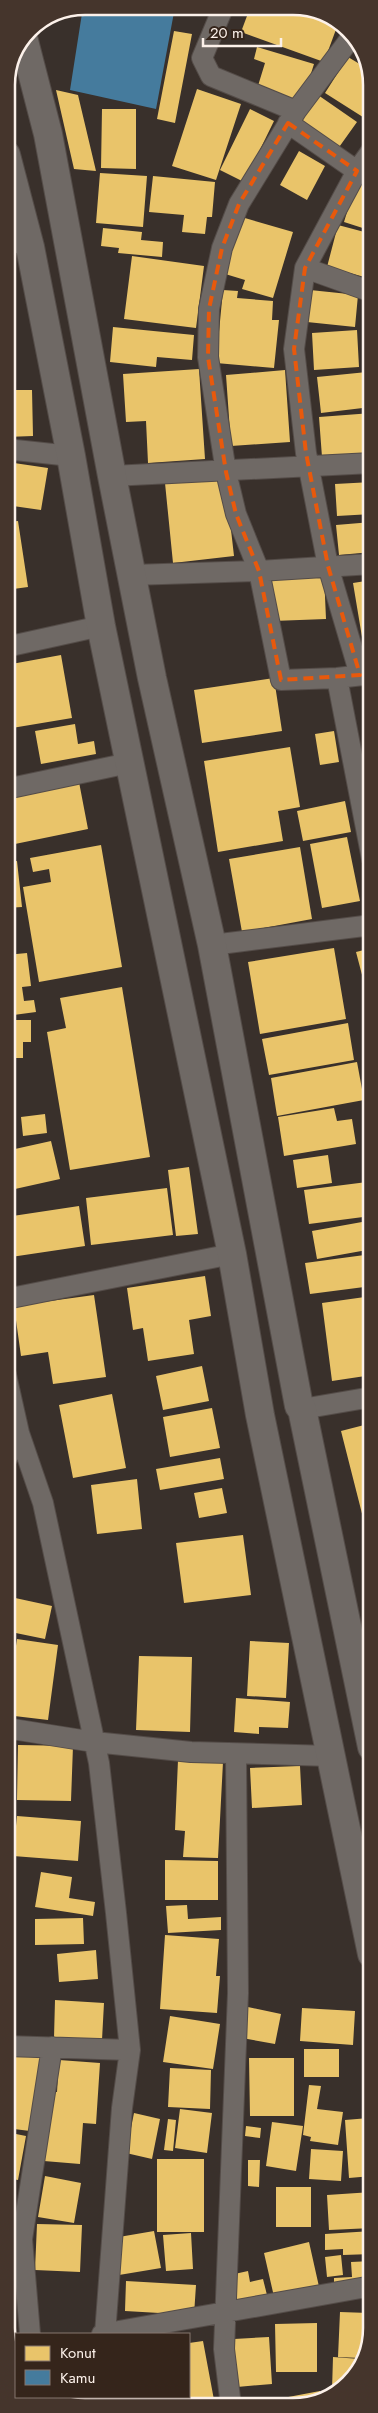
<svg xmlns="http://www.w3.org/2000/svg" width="378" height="2413" font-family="Jost,sans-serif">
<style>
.homes{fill:#e9c46a}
.public{fill:#457b9d}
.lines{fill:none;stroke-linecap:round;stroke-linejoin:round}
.minor-casing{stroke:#544c48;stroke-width:22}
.secondary-casing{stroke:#544c48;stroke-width:30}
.minor{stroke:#6f6965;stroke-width:20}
.secondary{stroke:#6f6965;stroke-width:28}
.marked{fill:none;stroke:#e8590c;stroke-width:4;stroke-dasharray:10 6;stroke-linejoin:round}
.rim{fill:none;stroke:#fcf1ea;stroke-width:2.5}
</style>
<rect width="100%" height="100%" fill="#39302b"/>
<path class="homes" d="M250,8L310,9L338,24L324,62L241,32Z
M174,31L192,34L175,123L157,119Z
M257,47L314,64L302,102L257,89L265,63L254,59Z
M348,57L368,69L372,79V110L366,119L325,93Z
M197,89L241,104L216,180L172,166Z
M56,90L78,95L96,171L74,169Z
M318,95L357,122L337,150L299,122Z
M102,109H136V169L101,168Z
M250,109L274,121L244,182L220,170Z
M299,151L325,166L307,200L280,185Z
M100,173L147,176L143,227L96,223Z
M153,176L215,182L212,217H207L205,234L182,232L184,215L149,212Z
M357,179L372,184V231L344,222Z
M238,216L293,232L273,298L242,289L245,280L222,273Z
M338,225L372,234V279L327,267Z
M103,228L142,232L141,240L163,242L162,257L118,253L119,248L101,246Z
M132,256L204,266L196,328L124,319Z
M223,290L238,291L237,298L273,301L272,320H279L274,368L216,363Z
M310,290L358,295L355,327L307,322Z
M113,327L194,335L192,360L157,357L156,367L110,362Z
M357,330L359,367L314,370L312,333Z
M6,346H8L9,381H6Z
M199,369L205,459L148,463L146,421L126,422L123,374Z
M285,370L290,442L231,446L226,375Z
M367,372L371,407L321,413L317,377Z
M6,390H32L33,436L6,437Z
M372,413V453L322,457L319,417Z
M14,463L48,468L41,510L6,505V482L11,483Z
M225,477L234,556L173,563L165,483Z
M372,482V514L337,516L335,484Z
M18,521L28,587L6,590V522Z
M372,522V552L339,555L336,525Z
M324,574L326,619L273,621L271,575Z
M372,580V660L366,661L353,583Z
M61,655L72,718L6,729V665Z
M274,678L282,731L202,743L194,690Z
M75,724L78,744L94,741L96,754L41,764L35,731Z
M334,731L339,762L320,765L315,734Z
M290,747L300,807L278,811L283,841L218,852L204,761Z
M79,782L88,829L15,844L6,796Z
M345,801L351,832L303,841L297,811Z
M347,837L360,901L322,908L310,844Z
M101,845L122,967L39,982L23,887L51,882L49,869L33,872L30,858Z
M300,847L312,919L242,932L229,859Z
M17,861L22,907L6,908V862Z
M334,948L346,1019L260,1034L248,962Z
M372,948V1009H371L356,952Z
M27,953L31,986L22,987L24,1001L34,1000L36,1012L6,1016V955Z
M122,987L150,1157L70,1170L47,1032L66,1028L60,998Z
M6,1020H31V1042H23V1058H6Z
M348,1023L354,1060L269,1075L262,1039Z
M357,1062L364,1100L277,1116L271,1078Z
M334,1108L337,1121L352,1119L356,1144L284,1156L278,1117Z
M45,1114L47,1133L23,1136L21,1117Z
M51,1141L60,1179L6,1191V1151Z
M328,1155L332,1183L297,1188L293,1160Z
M189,1167L198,1234L176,1236L168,1170Z
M367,1182L371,1216L309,1224L304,1190Z
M167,1188L173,1235L91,1245L86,1198Z
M79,1206L85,1246L11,1257L6,1217Z
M362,1222L367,1250L317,1259L312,1231Z
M372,1254V1286L310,1294L305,1263Z
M205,1276L211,1316L189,1320L194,1354L148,1361L143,1328L133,1330L127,1288Z
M94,1295L106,1377L53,1384L48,1352L21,1356L14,1306Z
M372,1296V1375L332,1381L322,1303Z
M202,1366L209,1401L163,1410L156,1376Z
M112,1394L126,1468L73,1478L59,1405Z
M212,1408L220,1448L170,1457L163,1417Z
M372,1423V1549H371L341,1431Z
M220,1458L224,1479L160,1490L156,1469Z
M137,1479L142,1529L97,1534L91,1485Z
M222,1488L227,1513L199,1518L194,1493Z
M243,1535L251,1595L184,1603L176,1543Z
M6,1547L15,1550L7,1574H6Z
M6,1596L52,1606L45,1639L6,1631Z
M17,1639L58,1645L48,1720L6,1715Z
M250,1641L289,1643L286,1698L247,1696Z
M139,1656L192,1657L190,1732L136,1730Z
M236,1698L290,1702L288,1728L259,1727V1734L234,1732Z
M18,1745L73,1746L71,1801L17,1800Z
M178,1760L223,1762L218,1858L183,1857L185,1831L175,1830Z
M300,1766L302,1805L252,1808L250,1768Z
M17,1816L81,1821L78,1861L13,1856Z
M165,1860L218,1861V1900H165Z
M41,1872L72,1877L69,1898L95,1902L93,1916L35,1907Z
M187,1905L188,1919L221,1917V1930L168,1933L166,1906Z
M83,1918L84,1944L35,1945V1919Z
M165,1935L219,1939L216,1976H220L217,2013L160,2009Z
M96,1950L98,1979L59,1982L57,1954Z
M55,2000L104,2003L102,2040L54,2038Z
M248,2007L281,2014L275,2044L242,2038Z
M302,2008L355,2011L353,2045L300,2041Z
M170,2016L220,2024L213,2069L163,2062Z
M304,2049H339V2077H304Z
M6,2051L41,2056L30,2131L6,2128Z
M249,2058H294V2116H250Z
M59,2060L100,2063L96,2124L83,2123L80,2164L44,2161L50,2092H57Z
M170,2068L211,2070L210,2109L168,2107Z
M309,2085L321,2086L317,2109L343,2112L338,2145L310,2141L311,2137L303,2135Z
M180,2109L212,2113L207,2153L175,2148Z
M134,2113L160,2119L152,2159L126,2153Z
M369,2118L372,2176L349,2178L345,2120Z
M168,2119L176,2120L173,2151L164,2150Z
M272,2122L303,2126L296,2171L266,2166Z
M246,2126L261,2128L260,2138L245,2136Z
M6,2132L26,2136L18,2180L6,2178Z
M311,2149L343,2151L341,2181L309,2179Z
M157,2159H204V2232H157Z
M248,2160H260L259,2187L248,2186Z
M45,2176L81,2183L74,2223L38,2217Z
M276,2187H311V2227H276Z
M372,2192V2228L329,2230L327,2195Z
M37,2224L82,2225L80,2272L35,2270Z
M154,2231L161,2268L119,2275L113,2238Z
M372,2231V2254L343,2255V2249L325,2250V2234Z
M191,2233L193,2269L166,2271L163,2235Z
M309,2242L320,2291L275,2301L264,2253Z
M341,2255L343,2275L327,2277L325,2257Z
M372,2261V2282L334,2284V2278L352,2277L351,2262Z
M248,2271L250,2282L263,2279L268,2299L238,2307L230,2275Z
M126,2281L196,2285L194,2315L125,2311Z
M6,2295L13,2296L11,2344L6,2334Z
M340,2312L369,2313V2326H372V2329L361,2358L338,2357Z
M317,2323V2372H276L275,2324Z
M269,2337L272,2384L237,2387L234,2339Z
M203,2341L214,2400L222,2398L223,2406L176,2405L175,2397H189V2343Z
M333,2357L360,2359L352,2380L332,2390Z
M320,2391L321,2396L299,2407L284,2406L283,2398Z
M53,2397H93V2404H65Z
M133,2397H167L168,2398L134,2404Z"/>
<path class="public" d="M83,7H175L156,109L70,90Z"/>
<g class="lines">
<g class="minor-casing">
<path id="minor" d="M223,8L202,58L211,76L296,111
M353,35L296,111L239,204L222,248L209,309L208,357L226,472L236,514L259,571L281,680L337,678L372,674
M288,123L357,171L372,177
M6,239L30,247
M305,268L372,292
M6,449L71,456
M112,476L372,463
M132,575L259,571L372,564
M6,647L101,626
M360,675L328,566L306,453L294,349L305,268L357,171L372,150
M337,678L372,859
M6,789L129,763
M212,945L372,925
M6,1299L232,1254
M6,1375L19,1433L43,1503L99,1763L116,1913L130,2050L122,2108L105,2334
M302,1409L372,1397
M6,1460L19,1433
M6,1728L94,1742L191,1752L331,1756
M6,2046L130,2050
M30,2334L22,2239L52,2047
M102,2334L372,2286
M124,2397L126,2405
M231,2406L224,2349L238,1993L236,1754"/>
</g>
<g class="secondary-casing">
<path id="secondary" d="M24,41L48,134L112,476L152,678L212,945L299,1406L302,1409L372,1747
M6,155L30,247L71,456L101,626L232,1254L260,1415L372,1954"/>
</g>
<use href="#minor" class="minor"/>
<use href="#secondary" class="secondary"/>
</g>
<path class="marked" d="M288,123L357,171L305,268L294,349L306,453L328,566L360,675L281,680L259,571L236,514L226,472L208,357L209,309L222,248L239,204Z"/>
<path d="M0 0H378V2413H0ZM85 15H293A70 70 0 0 1 363 85V2328A70 70 0 0 1 293 2398H85A70 70 0 0 1 15 2328V85A70 70 0 0 1 85 15Z" fill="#45352c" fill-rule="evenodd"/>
<path class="rim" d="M85 15H293A70 70 0 0 1 363 85V2328A70 70 0 0 1 293 2398H85A70 70 0 0 1 15 2328V85A70 70 0 0 1 85 15Z"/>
<rect x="15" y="2333" width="175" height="65" fill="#35251b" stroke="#85776e"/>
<rect x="25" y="2346" width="25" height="15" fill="#e9c46a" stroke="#85776e"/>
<text x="60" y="2358" font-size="15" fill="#fcf1ea">Konut</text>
<rect x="25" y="2370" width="25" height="15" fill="#457b9d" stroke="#85776e"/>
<text x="60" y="2383" font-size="15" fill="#fcf1ea">Kamu</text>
<path d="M203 38v8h78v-8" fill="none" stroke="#fcf1ea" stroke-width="2.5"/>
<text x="210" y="38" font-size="15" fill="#fcf1ea" stroke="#35251b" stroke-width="4" paint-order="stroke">20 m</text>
</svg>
